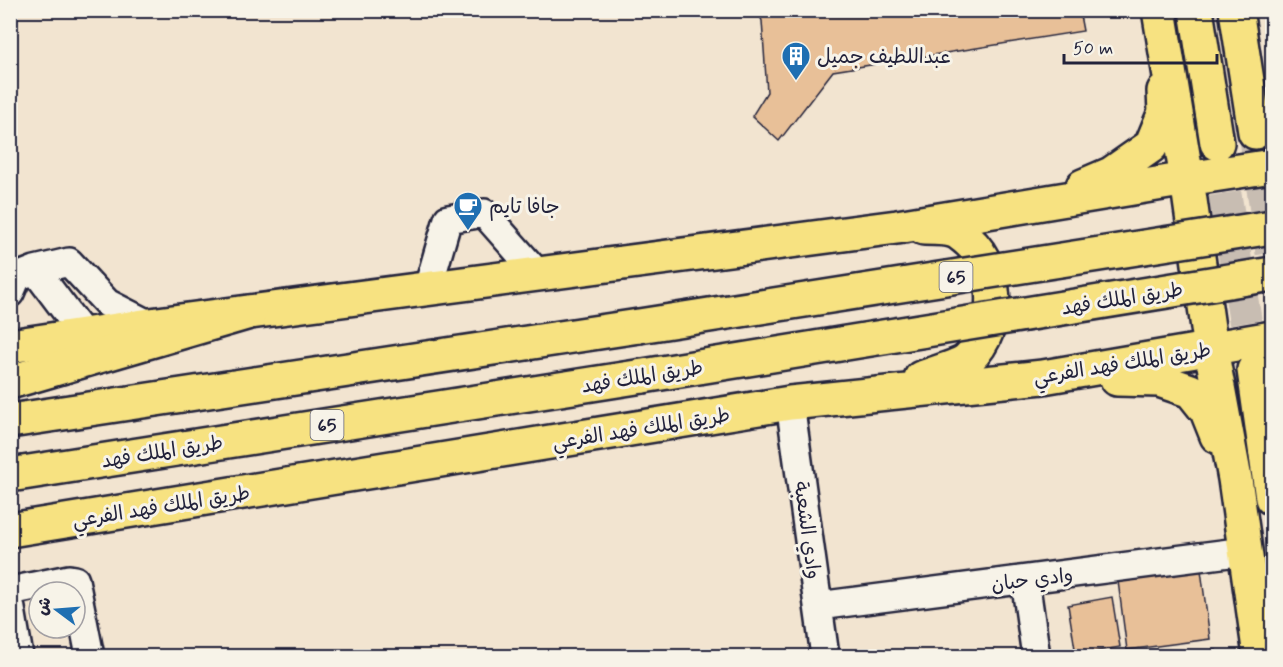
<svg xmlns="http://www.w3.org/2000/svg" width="1283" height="667" font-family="Mynerve,'Playpen Sans Arabic',sans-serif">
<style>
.building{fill:#e8c098;stroke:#22223b;stroke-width:1.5}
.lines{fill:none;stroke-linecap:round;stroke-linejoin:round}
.major-tunnel{stroke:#c8bdb2;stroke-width:33;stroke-dasharray:33 16;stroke-linecap:butt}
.minor-casing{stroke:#22223b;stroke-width:32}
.major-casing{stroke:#22223b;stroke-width:38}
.highway-casing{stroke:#22223b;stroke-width:38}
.minor{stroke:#f7f3e8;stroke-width:27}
.major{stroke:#f7e281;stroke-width:33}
.highway{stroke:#f7e281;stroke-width:33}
.highway-bridge-casing{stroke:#22223b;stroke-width:38;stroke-linecap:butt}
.highway-bridge{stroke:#f7e281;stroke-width:33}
.labels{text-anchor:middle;stroke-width:6;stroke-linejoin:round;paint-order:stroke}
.shield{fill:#f7f3e8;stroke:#62616f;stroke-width:1.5}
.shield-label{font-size:18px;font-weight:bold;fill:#22223b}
.poi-label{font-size:20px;fill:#22223b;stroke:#f7f3e8;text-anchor:start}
.street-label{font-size:20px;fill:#22223b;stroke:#f7f3e8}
</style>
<rect width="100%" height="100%" fill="#f2e4d0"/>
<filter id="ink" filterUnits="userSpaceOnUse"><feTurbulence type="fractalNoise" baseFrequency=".0167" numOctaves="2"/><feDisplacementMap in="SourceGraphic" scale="12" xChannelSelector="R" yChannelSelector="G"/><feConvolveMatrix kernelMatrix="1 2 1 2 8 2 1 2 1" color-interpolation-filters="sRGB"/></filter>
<g filter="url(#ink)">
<path class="building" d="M758,10H1079L1083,31L833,71L779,141L752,116L767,92L762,21Z
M1201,570L1210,639L1127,650L1118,581Z
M1112,597L1120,647L1076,655L1068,605Z
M1216,650L1217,656H1166Z"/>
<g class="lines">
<path class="major-tunnel" d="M1255,132L1272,253
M1217,145L1253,369"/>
<g class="minor-casing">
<path id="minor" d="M35,270L84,335
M428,288L448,219L484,213L538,274
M10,293L17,277L35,270L69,262L107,303L150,325
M790,403L825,656
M1025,580L1036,656
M10,591L69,579L75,580L90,656
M10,603L19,656
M818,606L1245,551"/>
</g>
<g class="major-casing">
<path id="major" d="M1159,10L1187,179L1211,349L1235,479L1260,656
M1196,10L1217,143
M1236,10L1255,132
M1083,186L1111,174L1151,146L1165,112L1164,91
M10,346L150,325L897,227L1187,179L1272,166
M1254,370L1272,498
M921,378C932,374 961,366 968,359C1003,326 1001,262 960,234C952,228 935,228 924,228
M1117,379L1159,380L1191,391L1207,411L1217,436
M10,530L790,403L1043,377L1272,338"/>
</g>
<g class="highway-casing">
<path id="highway" d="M10,382L250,312
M10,421L639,326
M10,475L643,376"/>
</g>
<use href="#minor" class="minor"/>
<use href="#major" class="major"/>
<use href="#highway" class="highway"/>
<g class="highway-bridge-casing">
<path id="highway-bridge" d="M639,326L1272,227
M643,376L1272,274"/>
</g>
<use href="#highway-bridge" class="highway-bridge"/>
</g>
</g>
<defs>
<g id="building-pin" transform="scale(1.5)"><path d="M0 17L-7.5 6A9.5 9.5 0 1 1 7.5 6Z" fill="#1f6fb2" stroke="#f7f3e8"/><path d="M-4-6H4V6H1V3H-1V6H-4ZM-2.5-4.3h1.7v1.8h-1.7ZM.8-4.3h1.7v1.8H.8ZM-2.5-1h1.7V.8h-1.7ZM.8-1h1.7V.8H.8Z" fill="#fff"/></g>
<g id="cafe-pin" transform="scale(1.5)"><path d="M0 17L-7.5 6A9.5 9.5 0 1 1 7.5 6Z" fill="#1f6fb2" stroke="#f7f3e8"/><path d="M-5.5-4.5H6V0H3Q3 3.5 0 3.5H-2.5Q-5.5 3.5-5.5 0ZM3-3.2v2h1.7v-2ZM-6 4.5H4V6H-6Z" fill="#fff"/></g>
</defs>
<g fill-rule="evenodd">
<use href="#building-pin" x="796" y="56"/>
<use href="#cafe-pin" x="468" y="206"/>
</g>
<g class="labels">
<g class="shield">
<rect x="939.5" y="262" width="33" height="30" rx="4.5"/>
<rect x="310.5" y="410" width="33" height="30" rx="4.5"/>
</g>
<g class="shield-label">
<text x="956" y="283">65</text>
<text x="327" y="431">65</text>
</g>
<g class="poi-label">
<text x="817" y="63">عبداللطيف جميل</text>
<text x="489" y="213">جافا تايم</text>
</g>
<g class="street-label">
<text transform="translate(1122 298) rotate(-9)" y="7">طريق الملك فهد</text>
<text transform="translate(1122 363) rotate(-9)" y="7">طريق الملك فهد الفرعي</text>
<text transform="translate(642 376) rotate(-9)" y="7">طريق الملك فهد</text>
<text transform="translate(641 428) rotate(-9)" y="7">طريق الملك فهد الفرعي</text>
<text transform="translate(162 451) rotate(-9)" y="7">طريق الملك فهد</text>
<text transform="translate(161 506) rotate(-9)" y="7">طريق الملك فهد الفرعي</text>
<text transform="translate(808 530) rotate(82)" y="7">وادي الشعبة</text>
<text transform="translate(1032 579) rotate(-7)" y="7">وادي حبان</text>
</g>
</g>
<rect width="1283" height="667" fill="none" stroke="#f7f3e8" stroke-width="36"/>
<rect x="18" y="18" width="1247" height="631" fill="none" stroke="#22223b" stroke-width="2" filter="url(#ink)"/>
<g transform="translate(57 610) rotate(286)"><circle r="28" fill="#f7f3e8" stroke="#a29fa3" stroke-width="1.5"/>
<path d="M0-4.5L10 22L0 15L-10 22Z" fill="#1f6fb2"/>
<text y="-9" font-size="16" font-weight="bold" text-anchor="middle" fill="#22223b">ش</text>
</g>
<path d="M1064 54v9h153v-9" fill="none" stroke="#22223b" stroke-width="3"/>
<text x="1073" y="54" font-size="18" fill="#22223b" stroke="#f7f3e8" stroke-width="4.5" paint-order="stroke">50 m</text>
</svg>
